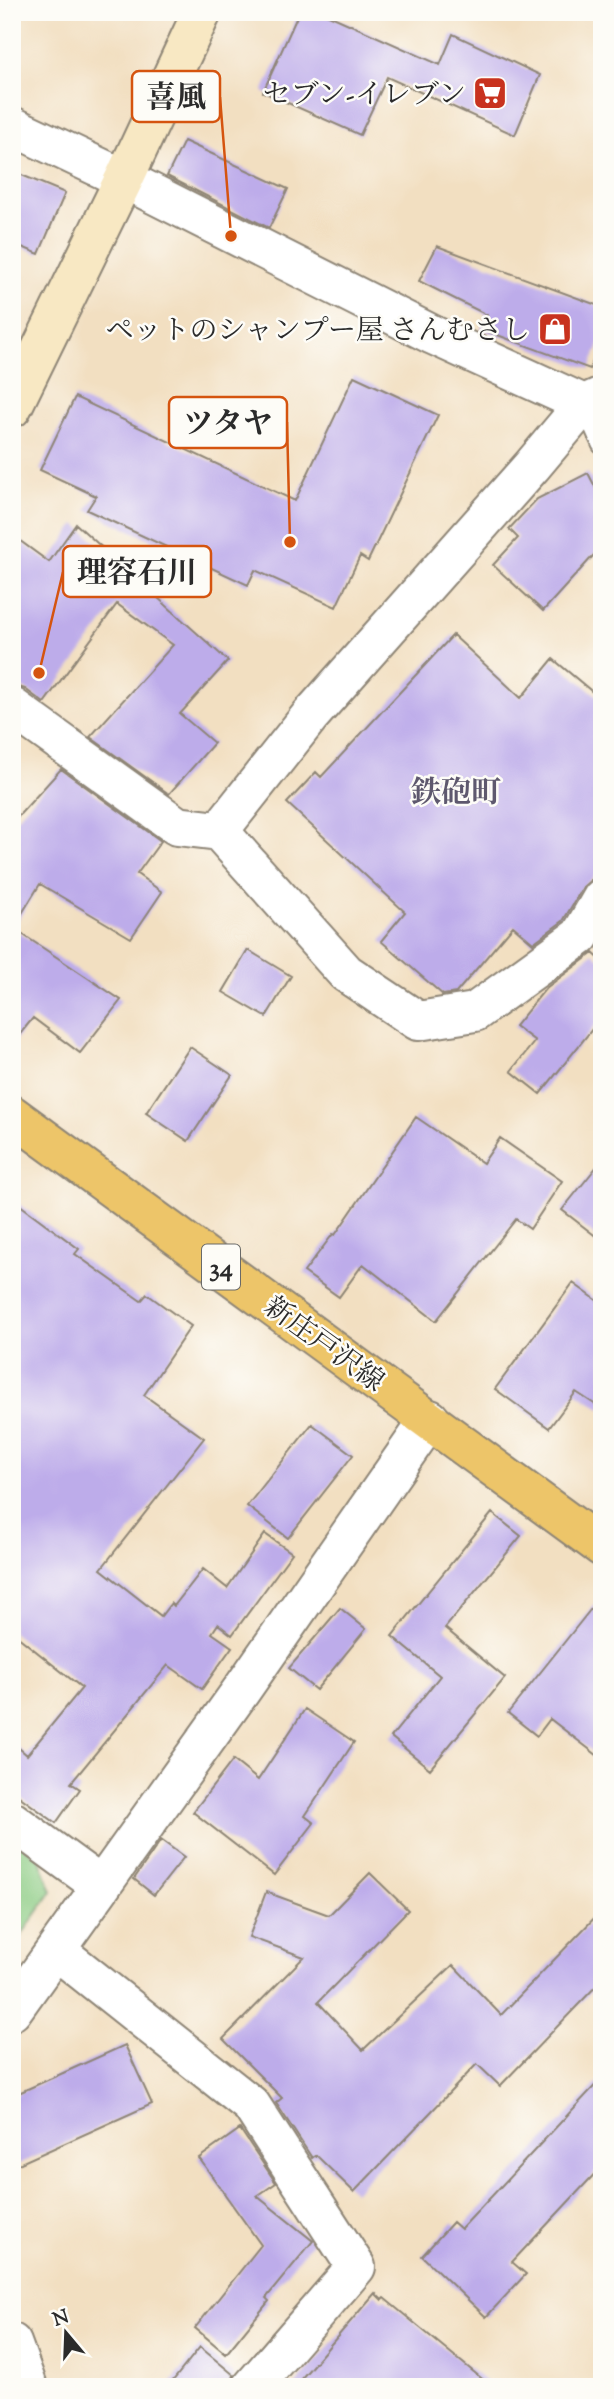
<svg xmlns="http://www.w3.org/2000/svg" width="614" height="2399" font-family="'Sorts Mill Goudy','Noto Serif JP',serif">
<style>
.green{fill:#8acb82;stroke:#5a7b56;stroke-width:2}
.building{fill:#bdacea}
.lines{fill:none;stroke-linecap:round;stroke-linejoin:round}
.lane-casing{stroke:#8e8576;stroke-width:23}
.street-casing{stroke:#8e8576;stroke-width:42}
.secondary-casing{stroke:#8e8576;stroke-width:42}
.primary-casing{stroke:#8e8576;stroke-width:42}
.lane{stroke:#fff;stroke-width:19}
.street{stroke:#fff;stroke-width:38}
.secondary{stroke:#f8e8c3;stroke-width:38}
.primary{stroke:#edc569;stroke-width:38}
.labels{text-anchor:middle;stroke-width:5;stroke-linejoin:round;paint-order:stroke}
.shield{fill:#fdfcf7;stroke:#6a6a68;stroke-width:2}
.shield-label{font-size:26px;font-weight:bold;fill:#2b2b2b}
.poi-label{font-size:28px;fill:#2b2b2b;stroke:#fdfcf7;text-anchor:end}
.street-label{font-size:28px;fill:#2b2b2b;stroke:#fdfcf7}
.neighbourhood-label{font-size:30px;font-weight:bold;fill:#5e586e;stroke:#fdfcf7}
.leader{fill:none;stroke:#d5540f;stroke-width:2.5}
.callout-dot{fill:#d5540f;stroke:#fdfcf7;stroke-width:2.5}
.callout{fill:#fdfcf7;stroke:#d5540f;stroke-width:2.5}
.callout-label{font-size:30px;text-anchor:middle;font-weight:bold;fill:#2b2b2b}
</style>
<rect width="100%" height="100%" fill="#fdfcf7"/>
<filter id="ink" filterUnits="userSpaceOnUse"><feTurbulence type="fractalNoise" baseFrequency=".0143" numOctaves="2"/><feDisplacementMap in="SourceGraphic" scale="14" xChannelSelector="R" yChannelSelector="G"/><feConvolveMatrix kernelMatrix="1 2 1 2 8 2 1 2 1" color-interpolation-filters="sRGB"/></filter>
<filter id="wash" filterUnits="userSpaceOnUse"><feTurbulence type="fractalNoise" baseFrequency=".00686" numOctaves="4" result="noise"/><feDisplacementMap in="SourceGraphic" scale="28" xChannelSelector="R" yChannelSelector="G"/><feGaussianBlur stdDeviation="1.57" result="paint"/><feColorMatrix in="noise" values="0 0 0 0 0 0 0 0 0 0 0 0 0 0 0 0 0 1.4 0 .05"/><feComposite in="paint" operator="in"/></filter>
<g filter="url(#wash)">
<rect width="100%" height="100%" fill="#f2dfc1"/>
<path class="green" d="M12,1838L39,1858L52,1891L12,1949Z"/>
<g id="blocks">
<path class="building" d="M299,12H322L440,65L453,34L540,75L515,135L387,77L360,135L263,92Z
M184,141L288,189L269,228L167,176Z
M12,171L65,193L39,254L12,243Z
M437,246L602,307V337L590,369L481,329L487,315L419,281Z
M354,376L438,415L368,561L360,556L336,607L255,570L248,585L87,510L96,496L40,470L75,397L295,501Z
M588,473L602,500V546L543,611L493,565L518,538L509,529L537,499Z
M76,524L228,661L180,714L214,743L169,794L90,737L173,645L117,604L44,703L25,689L12,685V535L49,562Z
M453,635L521,698L553,659L602,700V865L593,878L583,887L563,921L533,943L513,926L456,993L443,995L381,941L405,912L287,803L316,772L321,777Z
M61,769L161,841L137,874L162,892L131,938L40,884L13,928L121,1000L80,1053L33,1018L12,1044V823Z
M248,950L291,976L266,1017L223,992Z
M593,953L602,961V1017L540,1094L511,1071L535,1041L515,1026L546,988Z
M190,1047L232,1075L188,1141L146,1113Z
M416,1117L483,1163L500,1138L562,1181L530,1229L516,1219L436,1321L363,1264L339,1297L304,1272L333,1234L335,1235Z
M602,1160V1241L562,1210Z
M12,1199L79,1249L75,1254L141,1301L147,1294L191,1326L144,1395L204,1438L101,1569L161,1616L171,1603L174,1606L203,1569L227,1588L265,1534L292,1553L232,1635L218,1624L212,1633L232,1647L202,1689L168,1665L71,1783L80,1789L56,1823L12,1791V1742L27,1755L82,1688L12,1632Z
M573,1283L602,1304V1409L576,1392L549,1428L495,1389Z
M312,1424L353,1455L288,1538L247,1506Z
M492,1513L521,1536L445,1628L505,1678L430,1769L391,1737L440,1676L392,1636Z
M602,1595V1759L550,1719L537,1736L508,1713Z
M340,1608L366,1629L316,1690L289,1668Z
M305,1709L354,1742L305,1816L314,1823L274,1875L193,1812L233,1760L258,1780Z
M161,1840L184,1857L154,1895L134,1879Z
M370,1873L408,1910L318,2002L363,2050L453,1965L501,2015L602,1910V1980L500,2086L477,2064L354,2192L316,2155L312,2158L276,2103L282,2098L223,2039L304,1957L249,1937L266,1892L329,1915Z
M125,2045L152,2104L12,2167V2096Z
M602,2078V2166L512,2262L526,2274L486,2317L422,2256L453,2222L461,2229Z
M240,2129L276,2183L257,2196L313,2241L266,2298L269,2301L226,2354L195,2328L261,2245L199,2158Z
M375,2293L382,2300L384,2298L492,2387H294Z
M200,2347L234,2375L231,2387H168Z"/>
</g>
</g>
<g filter="url(#ink)">
<use href="#blocks" fill-opacity="0" stroke="#8e8576" stroke-width="2"/>
<g class="lines">
<g class="lane-casing">
<path id="lane" d="M584,404L602,444"/>
</g>
<g class="street-casing">
<path id="street" d="M12,126L124,179L433,335L584,404
M12,707L177,826L219,831L346,973L418,1021L475,1012L580,936L602,898
M219,831L310,716L532,466L584,404L602,396
M12,1821L101,1886
M56,1950L251,2105L356,2267L252,2387
M12,2011L243,1688L430,1419
M12,2343L28,2387"/>
</g>
<g class="secondary-casing">
<path id="secondary" d="M12,408L124,179L202,12"/>
</g>
<g class="primary-casing">
<path id="primary" d="M12,1115L602,1547"/>
</g>
<use href="#lane" class="lane"/>
<use href="#street" class="street"/>
<use href="#secondary" class="secondary"/>
<use href="#primary" class="primary"/>
</g>
</g>
<defs>
<g id="supermarket-square" transform="scale(1.75)"><rect x="-9" y="-9" width="18" height="18" rx="4" fill="#c8321e" stroke="#fdfcf7"/><path d="M-6-5.5h2.5l.6 2H6L4.5 2H-2.5L-4.4-4H-6ZM-1.5 3.2a1.3 1.3 0 1 0 .1 0ZM3 3.2a1.3 1.3 0 1 0 .1 0Z" fill="#fff"/></g>
<g id="shop-square" transform="scale(1.75)"><rect x="-9" y="-9" width="18" height="18" rx="4" fill="#c8321e" stroke="#fdfcf7"/><path d="M-5-2.5h2.3a2.7 3.5 0 0 1 5.4 0H5L5.5 6h-11ZM-1.5-2.5h3a1.5 2.3 0 0 0-3 0Z" fill="#fff"/></g>
</defs>
<g fill-rule="evenodd">
<use href="#supermarket-square" x="490" y="93"/>
<use href="#shop-square" x="555" y="329"/>
</g>
<g class="labels">
<rect class="shield" x="202" y="1244.5" width="38" height="45" rx="5"/>
<g class="shield-label">
<text x="221" y="1276">34</text>
</g>
<g class="poi-label">
<text x="466" y="103">セブン-イレブン</text>
<text x="530" y="339">ペットのシャンプー屋 さんむさし</text>
</g>
<g class="street-label">
<text transform="translate(325 1343) rotate(36)" y="10">新庄戸沢線</text>
</g>
<g class="neighbourhood-label">
<text x="456" y="802">鉄砲町</text>
</g>
</g>
<path class="leader" d="M231 236L220 97M290 542L287 422M39 673L63 572"/>
<g class="callout-dot">
<circle cx="231" cy="236" r="7"/>
<circle cx="290" cy="542" r="7"/>
<circle cx="39" cy="673" r="7"/>
</g>
<g class="callout">
<rect x="132" y="71" width="88" height="51" rx="7"/>
<rect x="169" y="397" width="118" height="51" rx="7"/>
<rect x="63" y="546" width="148" height="51" rx="7"/>
</g>
<g class="callout-label">
<text x="176" y="107">喜風</text>
<text x="228" y="433">ツタヤ</text>
<text x="137" y="582">理容石川</text>
</g>
<rect width="614" height="2399" fill="none" stroke="#fdfcf7" stroke-width="42"/>
<g transform="translate(66 2333) rotate(341)" stroke="#fdfcf7" stroke-width="5" paint-order="stroke">
<path d="M0-5L12 26L0 18L-12 26Z" fill="#2b2b2b"/>
<text y="-10" font-size="19" font-weight="bold" text-anchor="middle" fill="#2b2b2b">N</text>
</g>
</svg>
